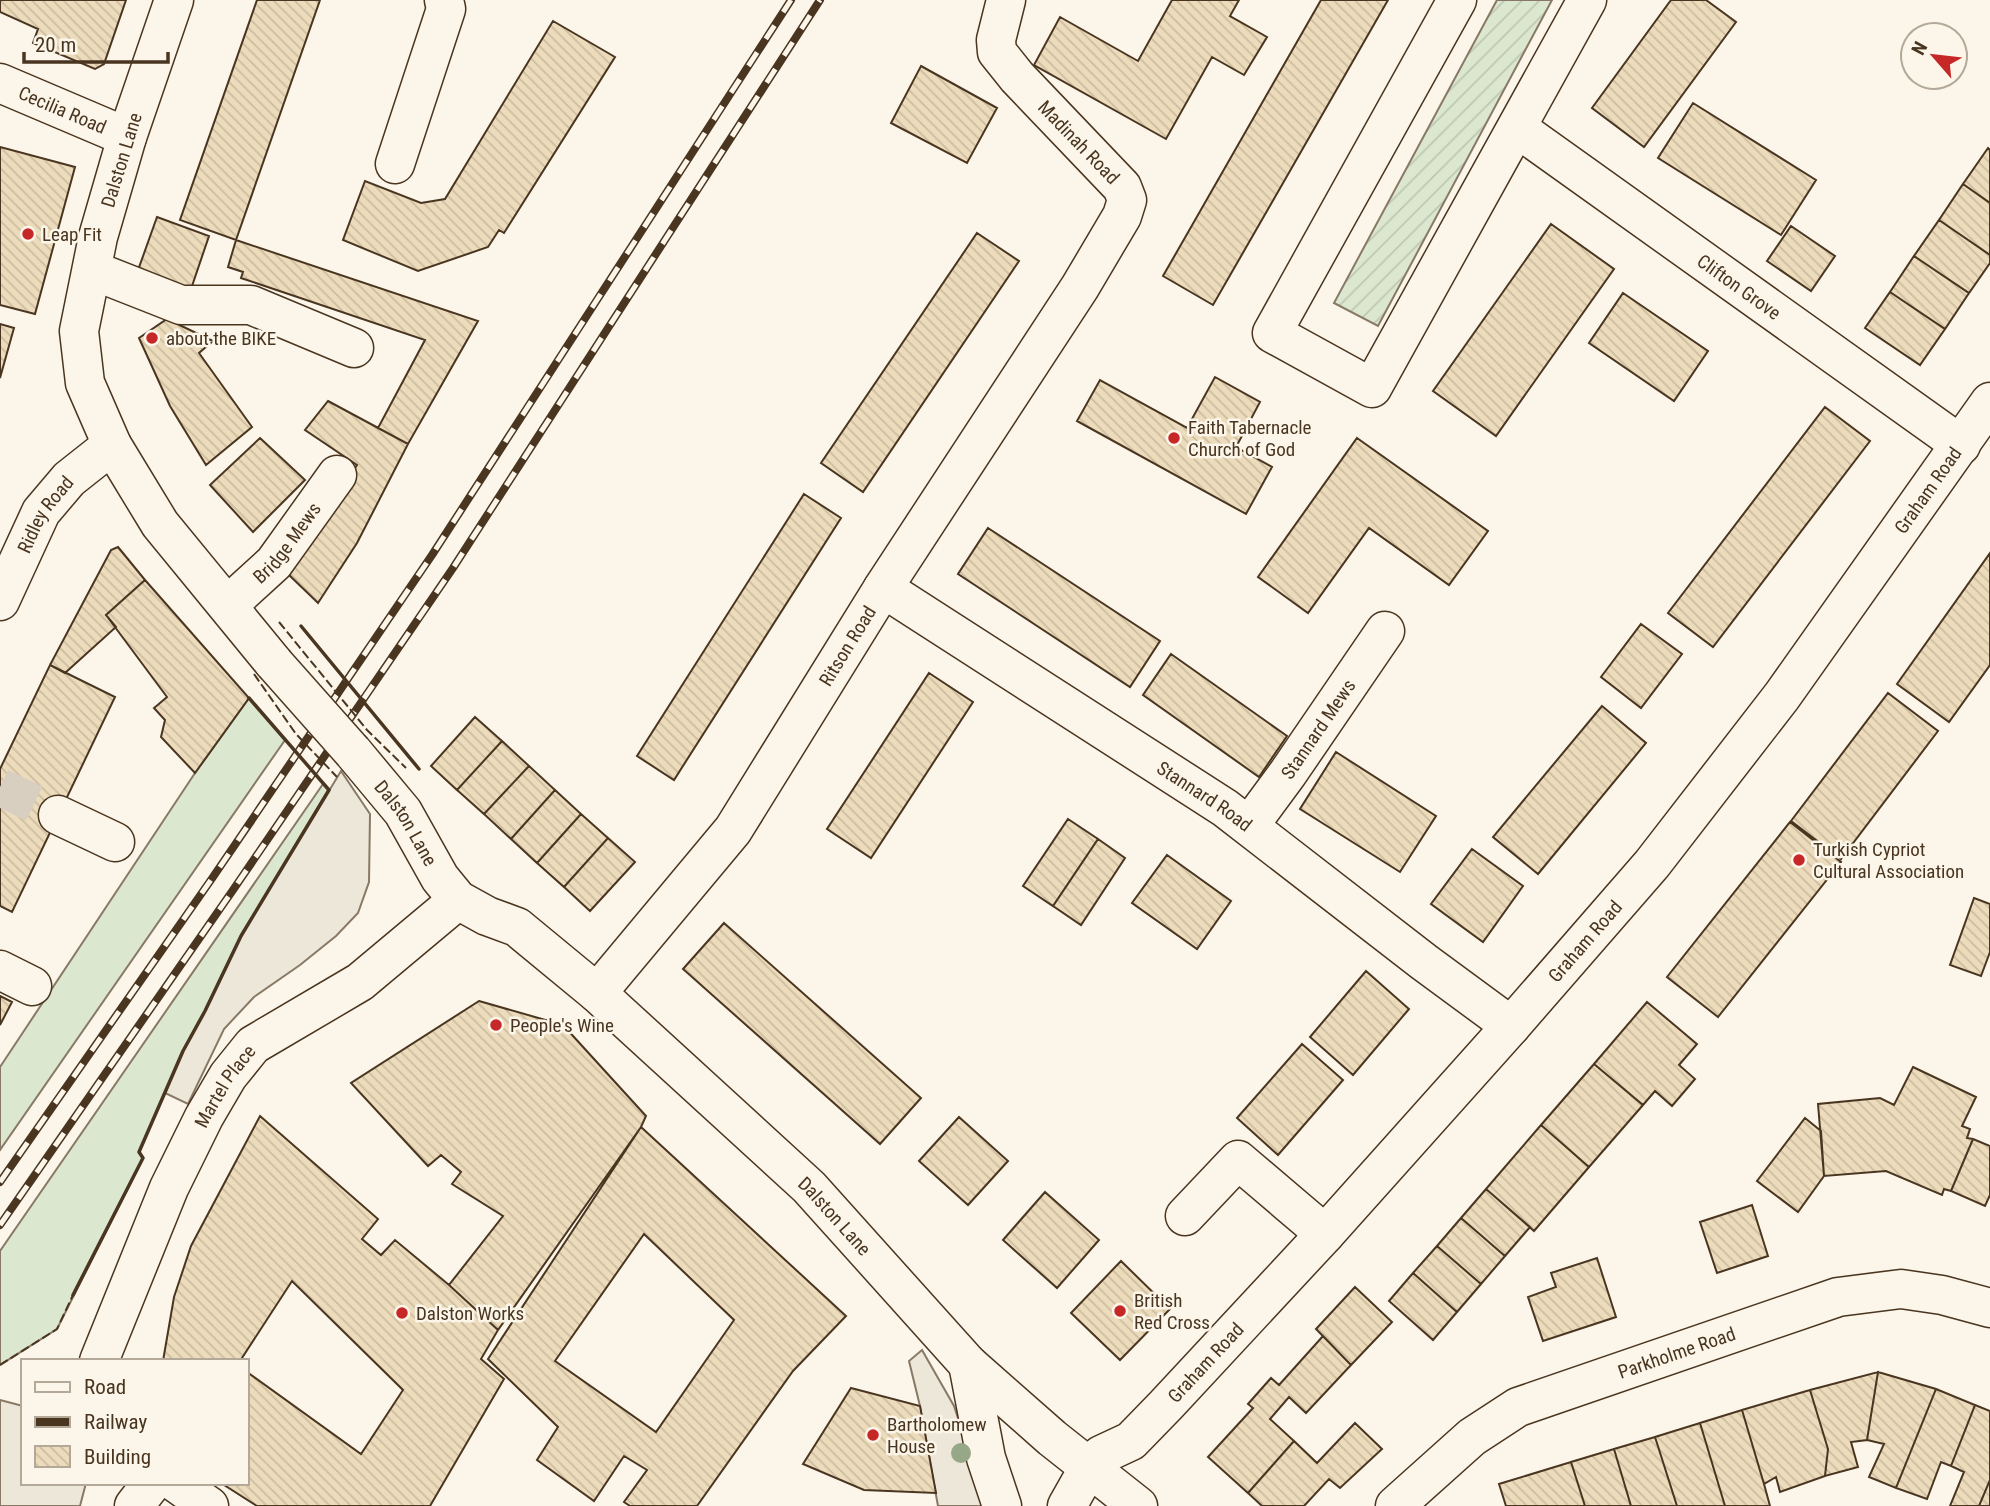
<svg xmlns="http://www.w3.org/2000/svg" width="1990" height="1506" font-family="'Roboto Condensed',sans-serif">
<style>
.grass{fill:#dce7d0;stroke:#887966;stroke-width:2}
.garden{fill:url(#garden-furrows);stroke:#887966;stroke-width:2}
.parking{fill:#ede7d9;stroke:#887966;stroke-width:2}
.building{fill:url(#building-back-hatch);stroke:#4a3520;stroke-width:2;fill-rule:evenodd}
.lines{fill:none;stroke-linecap:round;stroke-linejoin:round}
.minor-tunnel{stroke:#d8cfc1;stroke-width:38;stroke-dasharray:38 19;stroke-linecap:butt}
.minor-casing{stroke:#4a3520;stroke-width:41}
.major-casing{stroke:#4a3520;stroke-width:41}
.minor{stroke:#fbf6e9;stroke-width:38}
.major{stroke:#fbf6e9;stroke-width:38}
.rail-casing{stroke:#4a3520;stroke-width:8}
.rail{stroke:#fbf6e9;stroke-width:5;stroke-dasharray:16;stroke-linecap:butt}
.major-bridge-casing{stroke:#4a3520;stroke-width:41;stroke-linecap:butt}
.major-bridge{stroke:#fbf6e9;stroke-width:38}
.fence{stroke:#4a3520;stroke-width:2;stroke-dasharray:9 3.5;stroke-linecap:butt}
.wall{stroke:#4a3520;stroke-width:3.5}
.tree{fill:#96a887}
.poi-dot{fill:#c62828;stroke:#fbf6e9;stroke-width:2.5}
.labels{text-anchor:middle;stroke-width:5;stroke-linejoin:round;paint-order:stroke}
.street-label{font-size:19px;fill:#4a3520;stroke:#fbf6e9}
.poi-label{font-size:19px;fill:#4a3520;stroke:#fbf6e9;text-anchor:start}
</style>
<defs>
<pattern id="garden-furrows" width="10" height="10" patternUnits="userSpaceOnUse" patternTransform="scale(1.75)"><rect width="10" height="10" fill="#dce7d0"/><path d="M-1 1l2-2M0 10L10 0M9 11l2-2" fill="none" stroke="#bec7b2"/></pattern>
<pattern id="building-back-hatch" width="6" height="6" patternUnits="userSpaceOnUse" patternTransform="scale(1.75)"><rect width="6" height="6" fill="#ecdcbc"/><path d="M-1 5l2 2M0 0l6 6M5-1l2 2" fill="none" stroke="#ccbda1"/></pattern>
</defs>
<rect width="100%" height="100%" fill="#fbf6e9"/>
<path class="grass" d="M249,698L285,740L0,1150V1067L195,773Z
M323,784L329,790L241,936L205,1011L183,1051L139,1152L143,1158L57,1329L0,1365V1251Z"/>
<path class="garden" d="M1497,0H1552L1378,326L1334,303Z"/>
<path class="parking" d="M341,771L370,814L369,882L358,913L336,936L300,965L254,997L224,1029L188,1104L165,1093L183,1051L205,1011L241,936Z
M922,1350L954,1406L987,1506H938L920,1406L909,1361Z
M0,1400L23,1406V1483H86L80,1506H0Z"/>
<path class="building" d="M0,0H126L104,64L95,69L33,43L38,29L0,12Z
M257,0H320L236,240L180,220Z
M1172,0H1239L1230,16L1267,37L1244,75L1212,57L1166,139L1034,65L1060,17L1138,61Z
M1321,0H1388L1213,305L1163,276Z
M1671,0H1706L1736,22L1644,147L1592,108Z
M553,21L615,57L504,233L499,230L488,247L418,271L343,240L365,181L421,203L445,199Z
M921,66L997,108L967,163L891,123Z
M1693,103L1816,180L1781,235L1658,158Z
M0,147L75,167L35,314L0,305Z
M1988,148L1990,150V203L1963,184Z
M1963,184L1990,203V255L1939,220Z
M157,217L209,236L190,292L137,273Z
M1939,220L1990,255V263L1969,293L1914,256Z
M1551,224L1614,269L1496,436L1433,391Z
M1791,226L1835,256L1811,291L1767,261Z
M977,233L1019,261L863,492L821,463Z
M236,240L478,321L408,444L378,428L425,340L241,278L243,272L228,267Z
M1914,256L1969,293L1945,329L1890,292Z
M1890,292L1945,329L1920,365L1865,328Z
M1623,293L1708,351L1674,401L1589,343Z
M167,319L213,341L199,353L252,427L206,465L170,406L139,338Z
M0,324L14,328L0,378Z
M1215,377L1260,402L1236,447L1272,467L1246,514L1077,421L1100,380L1187,428Z
M328,401L408,444L357,543L318,603L287,573L357,465L305,430Z
M1825,407L1870,441L1713,647L1668,613Z
M260,438L305,480L253,532L210,485Z
M1357,438L1488,531L1449,585L1369,528L1308,613L1258,577Z
M804,494L841,518L674,780L637,756Z
M988,528L1160,641L1130,687L958,574Z
M118,547L145,580L106,615L116,627L65,673L50,665L111,550Z
M1990,553V665L1949,722L1897,684Z
M145,580L249,698L195,773L161,737L165,720L154,708L167,697L106,615Z
M1641,624L1682,654L1641,708L1601,677Z
M1171,654L1287,736L1259,777L1143,695Z
M50,665L115,697L12,912L0,906V769Z
M929,673L973,702L871,858L827,829Z
M1888,693L1938,731L1841,859L1791,821Z
M1602,706L1646,743L1538,874L1493,837Z
M475,717L502,741L457,790L431,766Z
M502,741L529,766L484,814L457,790Z
M1336,752L1436,816L1400,872L1300,809Z
M529,766L555,790L511,839L484,814Z
M555,790L581,814L537,863L511,839Z
M581,814L608,838L564,887L537,863Z
M1068,819L1098,839L1053,906L1023,886Z
M1790,822L1841,862L1718,1017L1667,977Z
M608,838L635,862L590,911L564,887Z
M1098,839L1125,858L1081,925L1053,906Z
M1472,849L1523,886L1483,942L1431,904Z
M1167,855L1231,901L1197,949L1132,903Z
M1974,898L1990,904V952L1981,976L1950,965Z
M724,923L921,1098L880,1144L683,969Z
M1366,971L1409,1009L1353,1075L1310,1037Z
M0,996L12,1002L0,1025Z
M479,1001L563,1025L646,1116L641,1127L498,1330L449,1285L503,1216L452,1184L461,1172L441,1155L428,1166L351,1083Z
M1647,1002L1697,1044L1679,1065L1695,1079L1672,1106L1655,1091L1643,1105L1594,1064Z
M1302,1044L1343,1080L1278,1155L1237,1118Z
M1594,1064L1643,1105L1589,1167L1541,1125Z
M1913,1067L1976,1097L1962,1126L1970,1129L1967,1138L1973,1139L1951,1191L1944,1189L1942,1195L1886,1171L1824,1176L1818,1104L1880,1098L1894,1105Z
M260,1116L378,1219L362,1239L381,1255L395,1240L449,1285L498,1330L481,1359L504,1379L430,1506H257L221,1483H247V1372L361,1454L403,1390L292,1281L240,1361H163L174,1297L191,1246Z
M959,1117L1008,1161L968,1205L919,1161Z
M1805,1118L1821,1131L1824,1176L1798,1212L1757,1181Z
M1541,1125L1589,1167L1534,1231L1486,1189Z
M641,1127L846,1316L793,1371L697,1506H630L624,1502L647,1470L624,1456L594,1501L537,1460L558,1427L488,1359ZM644,1234L734,1320L656,1432L555,1361Z
M1973,1139L1990,1146V1195L1985,1206L1951,1191Z
M1486,1189L1530,1227L1505,1256L1461,1218Z
M1045,1192L1099,1240L1057,1288L1003,1240Z
M1752,1205L1768,1256L1717,1273L1700,1222Z
M1461,1218L1505,1256L1481,1284L1437,1246Z
M1437,1246L1481,1284L1457,1312L1413,1273Z
M1597,1258L1616,1317L1543,1341L1528,1297L1556,1287L1551,1273Z
M1121,1261L1170,1309L1120,1360L1071,1313Z
M1413,1273L1457,1312L1433,1340L1389,1301Z
M1355,1287L1392,1322L1351,1365L1316,1329Z
M1323,1336L1351,1365L1306,1413L1289,1397L1270,1419L1294,1441L1248,1493L1208,1457L1253,1408L1248,1404L1271,1378L1279,1385Z
M1878,1372L1936,1389L1896,1488L1869,1477L1884,1444L1867,1440Z
M1878,1372L1867,1440L1851,1442L1858,1467L1825,1476L1828,1449L1810,1390Z
M851,1388L920,1406L936,1493L864,1490L803,1464Z
M1936,1389L1975,1405L1951,1466L1941,1462L1927,1499L1896,1488Z
M1810,1390L1828,1449L1825,1476L1780,1492L1776,1477L1764,1484L1742,1410Z
M1975,1405L1990,1411V1480L1979,1506H1950L1964,1472L1951,1466Z
M1742,1410L1764,1484L1770,1506H1725L1700,1423Z
M1355,1423L1382,1449L1340,1488L1329,1479L1304,1506H1262L1248,1493L1294,1441L1317,1463Z
M1700,1423L1725,1506H1677L1655,1437Z
M1655,1437L1677,1506H1631L1614,1449Z
M1614,1449L1631,1506H1585L1571,1462Z
M1571,1462L1585,1506H1506L1499,1484Z
M1990,1480V1506H1979Z"/>
<g class="lines">
<path class="minor-tunnel" d="M0,787L58,815"/>
<g class="minor-casing">
<g id="minor">
<path d="M1457,0L1272,333L1372,388L1587,0"/>
<path id="s1" d="M0,83L127,137"/>
<path id="s2" d="M1517,128L1961,445"/>
<path d="M395,164L446,9L444,0"/>
<path d="M92,270L181,305H251L354,348"/>
<path id="s3" d="M883,588L1225,808L1424,962L1511,1026"/>
<path id="s4" d="M0,601L41,512L69,479L112,445"/>
<path id="s5" d="M228,605L274,563L337,475"/>
<path d="M58,815L115,842"/>
<path id="s6" d="M1249,826L1288,773L1385,631"/>
<path d="M0,970L32,986"/>
<path id="s7" d="M597,993L733,830L883,588L1080,287L1122,216L1127,200L1122,187L1017,77L997,52L996,40L1006,0"/>
<path d="M1185,1216L1238,1160L1325,1234"/>
<path id="s8" d="M99,1361L169,1188L204,1117L228,1076L253,1045L360,982L458,900"/>
<path d="M176,1483L209,1506"/>
<path d="M134,1506L152,1483"/>
<path id="s9" d="M1395,1506L1472,1437L1518,1407L1838,1297L1901,1289L1942,1295L1990,1308"/>
</g>
</g>
<g class="major-casing">
<g id="major">
<path d="M174,0L127,137L98,237L79,331L85,383L112,445L160,524L274,663"/>
<path id="s10" d="M353,752L403,812L440,878L458,900L487,916L517,927L597,993L809,1187L968,1364L1052,1438L1138,1506"/>
<path d="M968,1364L986,1458L1002,1506"/>
<path id="s11" d="M1067,1506L1089,1467L1101,1455L1131,1441L1166,1405L1325,1234L1511,1026L1652,864L1782,696L1990,402"/>
</g>
</g>
<use href="#minor" class="minor"/>
<use href="#major" class="major"/>
<g class="rail-casing">
<path id="rail" d="M0,1182L213,877L432,555L791,0
M0,1225L233,890L453,568L820,0"/>
</g>
<use href="#rail" class="rail"/>
<g class="major-bridge-casing">
<path id="major-bridge" d="M274,663L353,752"/>
</g>
<use href="#major-bridge" class="major-bridge"/>
<path class="fence" d="M279,622L367,730L406,768
M254,674L296,734L337,777
M0,1365L57,1329L73,1295"/>
<path class="wall" d="M301,626L419,769
M73,1295L143,1158L139,1152L183,1051L205,1011L241,936L329,790L249,698"/>
</g>
<circle class="tree" cx="961" cy="1453" r="10"/>
<g class="poi-dot">
<circle cx="28" cy="234" r="7"/>
<circle cx="152" cy="338" r="7"/>
<circle cx="1174" cy="438" r="7"/>
<circle cx="1799" cy="860" r="7"/>
<circle cx="496" cy="1025" r="7"/>
<circle cx="1120" cy="1311" r="7"/>
<circle cx="402" cy="1313" r="7"/>
<circle cx="873" cy="1435" r="7"/>
</g>
<g class="labels">
<g class="street-label">
<text dy="7" stroke="none"><textPath href="#s1" startOffset="68">Cecilia Road</textPath></text>
<text transform="translate(1079 142) rotate(46)" y="7">Madinah Road</text>
<text transform="translate(121 160) rotate(-73)" y="7">Dalston Lane</text>
<text dy="7" stroke="none"><textPath href="#s2" startOffset="273">Clifton Grove</textPath></text>
<text dy="7" stroke="none"><textPath href="#s11" startOffset="1337">Graham Road</textPath></text>
<text dy="7" stroke="none"><textPath href="#s4" startOffset="98">Ridley Road</textPath></text>
<text dy="7" stroke="none"><textPath href="#s5" startOffset="86">Bridge Mews</textPath></text>
<text dy="7" stroke="none"><textPath href="#s7" startOffset="429">Ritson Road</textPath></text>
<text dy="7" stroke="none"><textPath href="#s6" startOffset="119">Stannard Mews</textPath></text>
<text dy="7" stroke="none"><textPath href="#s3" startOffset="383">Stannard Road</textPath></text>
<text dy="7" stroke="none"><textPath href="#s10" startOffset="89">Dalston Lane</textPath></text>
<text dy="7" stroke="none"><textPath href="#s11" startOffset="770">Graham Road</textPath></text>
<text dy="7" stroke="none"><textPath href="#s8" startOffset="303">Martel Place</textPath></text>
<text dy="7" stroke="none"><textPath href="#s10" startOffset="677">Dalston Lane</textPath></text>
<text dy="7" stroke="none"><textPath href="#s9" startOffset="326">Parkholme Road</textPath></text>
<text dy="7" stroke="none"><textPath href="#s11" startOffset="203">Graham Road</textPath></text>
</g>
<g class="poi-label">
<text x="42" y="241">Leap Fit</text>
<text x="166" y="345">about the BIKE</text>
<text x="1188" y="434">Faith Tabernacle<tspan x="1188" dy="22">Church of God</tspan></text>
<text x="1813" y="856">Turkish Cypriot<tspan x="1813" dy="22">Cultural Association</tspan></text>
<text x="510" y="1032">People's Wine</text>
<text x="1134" y="1307">British<tspan x="1134" dy="22">Red Cross</tspan></text>
<text x="416" y="1320">Dalston Works</text>
<text x="887" y="1431">Bartholomew<tspan x="887" dy="22">House</tspan></text>
</g>
</g>
<rect x="21" y="1359" width="228" height="126" fill="#fbf6e9" stroke="#b4a999" stroke-width="2"/>
<rect x="35" y="1382" width="35" height="10" fill="#fbf6e9" stroke="#b4a999" stroke-width="2"/>
<text x="84" y="1394" font-size="21" fill="#4a3520">Road</text>
<rect x="35" y="1417" width="35" height="10" fill="#4a3520" stroke="#b4a999" stroke-width="2"/>
<text x="84" y="1429" font-size="21" fill="#4a3520">Railway</text>
<rect x="35" y="1446" width="35" height="21" fill="url(#building-back-hatch)" stroke="#b4a999" stroke-width="2"/>
<text x="84" y="1464" font-size="21" fill="#4a3520">Building</text>
<g transform="translate(1934 56) rotate(298)"><circle r="33" fill="#fbf6e9" stroke="#b4a999" stroke-width="2"/>
<path d="M0-5L12 26L0 18L-12 26Z" fill="#c62828"/>
<text y="-10" font-size="19" font-weight="bold" text-anchor="middle" fill="#4a3520">N</text>
</g>
<path d="M24 52v10h144v-10" fill="none" stroke="#4a3520" stroke-width="3.5"/>
<text x="35" y="52" font-size="21" fill="#4a3520" stroke="#fbf6e9" stroke-width="5" paint-order="stroke">20 m</text>
</svg>
